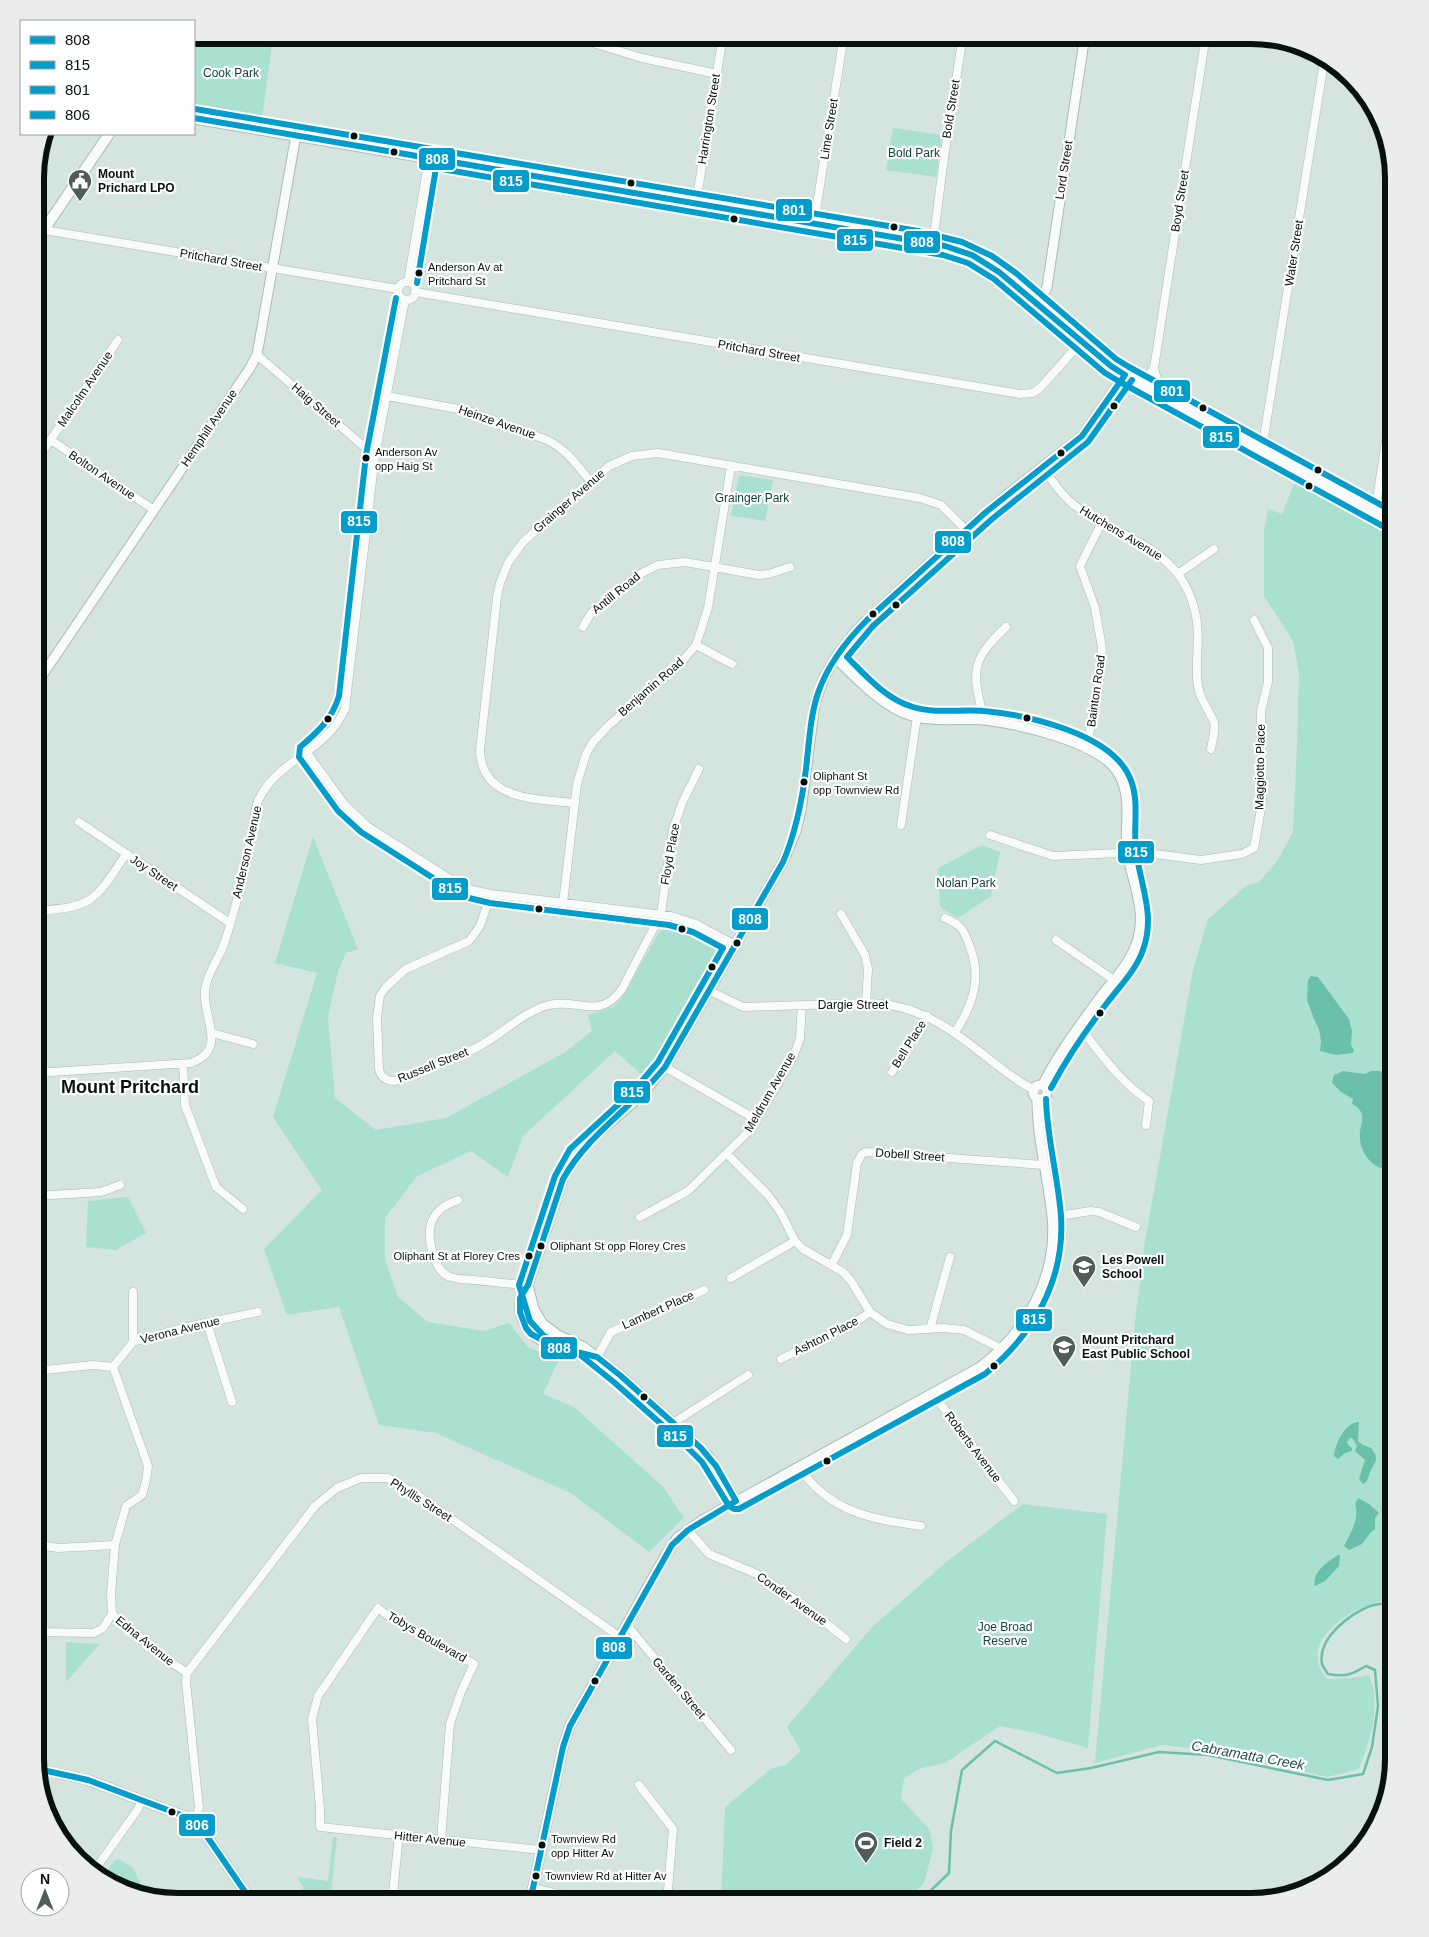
<svg xmlns="http://www.w3.org/2000/svg" width="1429" height="1937" font-family="Arial,sans-serif">
<style>
.green{fill:#aae0d0}
.water{fill:#6ac0aa}
.lines{fill:none;stroke-linecap:round;stroke-linejoin:round}
.stream{stroke:#6ac0aa;stroke-width:2.5}
.minor-casing{stroke:#acbab5;stroke-width:9}
.tertiary-casing{stroke:#acbab5;stroke-width:11}
.secondary-casing{stroke:#acbab5;stroke-width:12}
.primary-casing{stroke:#acbab5;stroke-width:13}
.minor{stroke:#f9fbfa;stroke-width:8}
.tertiary{stroke:#f9fbfa;stroke-width:9}
.secondary{stroke:#f9fbfa;stroke-width:10}
.primary{stroke:#f9fbfa;stroke-width:11}
.bus-1-casing{stroke:#fff;stroke-width:10}
.bus-2-casing{stroke:#fff;stroke-width:10}
.bus-3-casing{stroke:#fff;stroke-width:10}
.bus-4-casing{stroke:#fff;stroke-width:10}
.bus-1{stroke:#019dcd;stroke-width:6}
.bus-2{stroke:#019dcd;stroke-width:6}
.bus-3{stroke:#019dcd;stroke-width:6}
.bus-4{stroke:#019dcd;stroke-width:6}
.bus-dot{fill:#07120f;stroke:#fff;stroke-width:2}
.labels{text-anchor:middle;stroke-width:4.5;stroke-linejoin:round;paint-order:stroke}
.bus-label{font-size:11px;fill:#07120f;stroke:#fff;text-anchor:start}
.park-label{font-size:12px;fill:#124437;stroke:#fff}
.street-label{font-size:12px;fill:#07120f;stroke:#fff}
.poi-label{font-size:12px;font-weight:bold;fill:#07120f;stroke:#fff;text-anchor:start}
.water-label{font-size:14px;font-style:italic;fill:#225245;stroke:#fff}
.district-label{font-size:18px;font-weight:bold;fill:#07120f;stroke:#fff}
.rim{fill:none;stroke:#07120f;stroke-width:6}
.line-badge{stroke:#fff;stroke-width:2}
.badge-label{font-size:14px;text-anchor:middle;font-weight:bold;fill:#fff}
</style>
<rect width="100%" height="100%" fill="#d4e4df"/>
<path class="green" d="M194,35H296V40L273,37L262,118L194,105Z
M893,128L942,135L936,177L886,170Z
M739,475L773,480L765,521L731,516Z
M1295,482L1394,533V1600C1367,1598 1311,1630 1318,1662C1319,1668 1324,1674 1327,1679L1353,1678L1369,1675C1371,1682 1374,1688 1374,1695C1377,1720 1368,1746 1359,1769L1328,1777L1214,1751L1162,1745L1095,1763L1135,1322L1145,1242L1193,970L1208,919L1246,886L1259,882L1278,860L1293,832L1297,747L1299,672L1293,641L1264,596V532L1268,509L1282,514Z
M313,837L358,949L346,953L338,971L328,1017L335,1098L376,1130L446,1118L564,1053L592,1031L588,1015L613,1007L622,998L658,934L668,925L679,928L721,949L650,1070L644,1077L615,1051L523,1136L508,1177L471,1151L417,1176L385,1218V1260L398,1297L428,1322L484,1331L509,1323L528,1347L559,1360L543,1394L574,1407L663,1487L684,1518L649,1552L571,1493L436,1433L379,1425L339,1307L287,1315L264,1249L322,1190L273,1117L317,973L275,963Z
M982,845L1000,852L991,896L958,918L940,907L938,868Z
M128,1197L146,1233L116,1250L86,1247L88,1201Z
M1023,1504L1107,1514L1088,1748L1036,1733L1000,1726L945,1763L921,1768L904,1778L901,1799L930,1830L933,1849L924,1883L905,1902H721L725,1807L771,1769L785,1765L801,1751L787,1727L873,1626L950,1559Z
M66,1642L100,1644L66,1682Z
M333,1837H337L330,1902H314L306,1891L290,1902H282L304,1888L297,1877L328,1881Z
M119,1859L133,1868L141,1884L151,1890L149,1894L107,1883L102,1879L114,1861Z"/>
<path class="water" d="M1311,976L1318,977L1349,1019L1352,1031L1351,1045L1354,1050L1353,1053L1336,1055L1320,1051L1321,1041L1319,1029L1314,1019L1307,1000L1308,980Z
M1343,1071L1365,1074L1371,1071H1380L1386,1075L1389,1074L1388,1080L1394,1088V1170C1372,1171 1358,1152 1360,1131C1361,1125 1364,1118 1361,1112C1359,1108 1356,1106 1352,1104L1353,1099L1341,1092L1332,1083L1334,1075Z
M1359,1422L1358,1441L1363,1445L1371,1448C1380,1459 1375,1461 1371,1470C1368,1476 1369,1481 1363,1484L1359,1479L1365,1460L1355,1451L1357,1446L1353,1439L1350,1438L1347,1442L1349,1446L1352,1448V1451L1345,1453L1338,1459L1334,1456C1335,1444 1345,1422 1359,1422Z
M1358,1498L1369,1504L1379,1513L1375,1518V1529L1371,1532L1362,1544L1349,1550L1344,1546C1351,1533 1360,1517 1355,1504Z
M1338,1555H1340L1339,1566L1325,1581L1315,1586C1312,1571 1328,1562 1338,1555Z"/>
<g class="lines">
<path class="stream" d="M921,1902L923,1898L949,1873L951,1831L962,1770L995,1741L1057,1773L1091,1768L1159,1752L1208,1755L1328,1780L1363,1774L1372,1747L1378,1706L1375,1670L1366,1666C1351,1675 1346,1677 1328,1674C1326,1671 1323,1667 1322,1664C1317,1638 1350,1614 1370,1606C1377,1604 1387,1603 1394,1603"/>
<g class="minor-casing">
<path id="minor" d="M567,35L642,58L717,74
M696,203L723,35
M814,223L844,35
M44,230L398,289
M933,243L944,158L963,35
M408,282L429,158
M398 291a9 9 0 1 1 18 0a9 9 0 1 1-18 0Z
M415,292L1020,394L1033,393L1041,387L1082,341
M257,355L375,456
M1137,381L1147,377L1154,368
M1161,395L1154,368L1206,35
M387,396L469,411L547,440C566,449 577,465 590,481
M51,440L154,510
M1262,450L1325,56
M35,463L118,340
M1042,467C1052,480 1061,495 1074,505C1122,540 1183,547 1196,616C1200,636 1196,656 1197,677C1198,699 1206,704 1214,722C1216,729 1212,742 1211,749
M1375,512L1394,388
M1179,573L1214,549
M583,627L591,613L638,575L658,565L685,562L759,575L769,574L790,567
M696,645L732,664
M984,720C973,673 968,663 1006,627
M1086,749L1098,691L1102,648L1095,608L1080,566L1102,522
M307,753L345,805L367,826L458,884L472,890L491,894L671,916L696,924L735,945
M575,803C538,799 481,801 480,750L497,597L500,583L508,563L523,542L609,466L632,456L658,453L920,498L941,505L966,530
M79,822L230,923
M901,825L917,717
M990,835L1053,856L1140,852L1201,860L1242,854L1254,848L1262,803L1261,711L1268,682V648L1254,620
M491,894L480,926L469,941L406,969L385,988L380,996L377,1017L379,1069C381,1078 386,1081 395,1081C424,1069 456,1060 483,1044C506,1031 523,1012 549,1005C579,998 599,1021 622,989L661,914L673,829L683,801L699,769
M563,903L577,784L586,754L593,742L609,725L679,665L696,645L708,608L731,466
M35,911C94,907 94,902 126,854
M841,914L865,955L868,969L866,1003
M945,918C950,920 956,923 959,926C965,931 967,940 970,947C982,978 973,1005 955,1032
M1056,940L1114,980
M710,991L743,1007L866,1003C920,1003 953,1031 993,1062C1006,1072 1019,1083 1035,1090
M1079,1026C1100,1053 1120,1082 1149,1101L1146,1125
M212,1033L253,1044
M183,1064L185,1105L216,1187L243,1209
M665,1067L757,1120
M892,1072L927,1016
M35,1073L191,1063C229,1049 202,1018 205,990C207,972 220,958 225,941C234,914 241,885 247,857C251,838 253,819 258,801C278,758 325,754 345,709L375,456L405,300
M727,1154L768,1195L781,1213L795,1241L803,1249L843,1272L851,1281L870,1312L887,1324L908,1330L944,1328L964,1330L1002,1349
M35,1196L101,1192L120,1185
M458,1200C447,1204 437,1209 432,1221C426,1235 433,1269 448,1276C456,1280 466,1279 474,1280C492,1282 510,1284 528,1285
M640,1217L688,1191L751,1129L794,1055L800,1038L802,1005
M1052,1217L1091,1211L1099,1212L1136,1227
M832,1264L847,1235L857,1163L862,1154L866,1152L1044,1165
M731,1278L795,1241
M133,1292V1342
M207,1323L232,1402
M930,1329L950,1257
M597,1357L611,1332L704,1290
M781,1359L860,1319L870,1312
M113,1367L148,1466L146,1481L142,1495L126,1506L115,1545L111,1593L112,1614L164,1657L187,1673L186,1682L199,1808L194,1822
M113,1367L133,1342L182,1328L258,1312
M35,1371L93,1365L113,1367
M933,1394L1014,1501
M673,1423L748,1375
M799,1467C829,1512 871,1519 921,1526
M688,1530L709,1554L757,1574L802,1604L846,1639
M35,1544L58,1548L115,1545
M627,1625L731,1750
M35,1632L94,1633L103,1628L112,1614
M187,1673L315,1506L337,1488L361,1478H388L419,1496L620,1637
M639,1785L673,1829L667,1902
M441,1840L450,1724L461,1692L474,1664L384,1613L378,1608L318,1696L312,1719L320,1808V1827L541,1850
M94,1871L138,1809L142,1800
M532,1888L595,1902
M389,1902L393,1893L399,1835"/>
</g>
<g class="tertiary-casing">
<path id="tertiary" d="M1039,304L1047,287L1085,35
M835,658C856,677 882,707 909,715C933,723 960,718 984,720C1018,724 1100,742 1118,773C1133,798 1124,824 1127,851C1132,884 1149,913 1135,947C1128,965 1113,981 1101,996C1080,1025 1059,1052 1043,1084
M35,686L250,368L257,355L296,135
M1033 1092a7 7 0 1 1 14 0a7 7 0 1 1-14 0Z
M528,1285L534,1309L542,1323L558,1335L584,1347L597,1357L621,1376L692,1440L709,1457L736,1501
M597,1357C570,1352 527,1346 521,1314C518,1303 521,1294 528,1285L563,1179C581,1141 613,1123 642,1094C650,1086 657,1077 665,1067L783,862L796,831L801,811L815,703L824,678L835,658L856,631L867,620L966,530L1009,493L1082,436L1125,375
M38,1769L88,1780L189,1818L204,1832L252,1902
M530,1902L563,1747L570,1726L664,1558L677,1538L704,1519L980,1367C1027,1332 1058,1275 1052,1216C1048,1177 1037,1139 1037,1099"/>
</g>
<g class="secondary-casing">
<path id="secondary" d="M35,243L109,134"/>
</g>
<g class="primary-casing">
<path id="primary" d="M194,118L917,240L959,250L988,264L1010,280L1111,366L1125,375L1394,522"/>
</g>
<use href="#minor" class="minor"/>
<use href="#tertiary" class="tertiary"/>
<use href="#secondary" class="secondary"/>
<use href="#primary" class="primary"/>
<g class="bus-1-casing">
<path id="bus-1" d="M194,118L945,246L972,255L999,272L1111,366L1125,375
M736,1501L716,1466L701,1448L621,1376L597,1357L556,1347L531,1334L526,1328L520,1312V1298L528,1285L563,1179C588,1134 633,1107 665,1067L783,862C796,832 802,801 806,769C809,744 810,717 818,693C828,664 846,641 867,620L986,512L1082,436L1125,375
M530,1902L563,1747L570,1726L672,1545L688,1530L736,1501"/>
</g>
<g class="bus-2-casing">
<path id="bus-2" d="M417,283L436,168L943,255L968,263L994,279L1105,373L1120,382L1390,530
M396,298L366,455L339,696C332,719 318,732 300,747L299,757L338,811L361,832L455,892L469,898L490,903L669,925L693,932L723,948L658,1062L635,1089L570,1149L555,1176L519,1285L530,1321L544,1336L579,1354L615,1383L686,1446L702,1462L729,1506L734,1509H739L985,1374C1034,1334 1065,1280 1061,1216C1058,1177 1047,1138 1046,1099
M1051,1088C1067,1058 1086,1030 1107,1003C1120,986 1136,970 1143,950C1156,914 1140,885 1136,850C1133,826 1140,801 1130,778C1112,734 1028,715 984,711C961,709 936,714 913,707C886,699 866,676 847,657L873,626L992,519L1088,442L1132,380"/>
</g>
<g class="bus-3-casing">
<path id="bus-3" d="M195,109L918,231L962,242L992,256L1016,273L1116,359L1129,367L1394,512"/>
</g>
<g class="bus-4-casing">
<path id="bus-4" d="M38,1769L88,1780L189,1818L204,1832L252,1902"/>
</g>
<use href="#bus-1" class="bus-1"/>
<use href="#bus-2" class="bus-2"/>
<use href="#bus-3" class="bus-3"/>
<use href="#bus-4" class="bus-4"/>
</g>
<defs>
<g id="civic-pin" transform="scale(1.25)"><path d="M0 17L-7.5 6A9.5 9.5 0 1 1 7.5 6Z" fill="#4f5c58" stroke="#fff"/><path d="M-.6-6.5H3V-4.5H.6V-3L4-1V1h2V6H-6V1h2V-1L-.6-3ZM-1.2 2.5V6h2.4V2.5Z" fill="#fff"/></g>
<g id="school-pin" transform="scale(1.25)"><path d="M0 17L-7.5 6A9.5 9.5 0 1 1 7.5 6Z" fill="#4f5c58" stroke="#fff"/><path d="M0-5L7-2L0 1L-7-2ZM-4 1L0 2.5L4 1V4Q0 6-4 4Z" fill="#fff"/></g>
<g id="stadium-pin" transform="scale(1.25)"><path d="M0 17L-7.5 6A9.5 9.5 0 1 1 7.5 6Z" fill="#4f5c58" stroke="#fff"/><path d="M0-5a6.5 5 0 1 0 0 10a6.5 5 0 1 0 0-10ZM-3.5-1.8h7v3.6h-7Z" fill="#fff"/></g>
</defs>
<g fill-rule="evenodd">
<use href="#civic-pin" x="80" y="181"/>
<use href="#school-pin" x="1084" y="1267"/>
<use href="#school-pin" x="1064" y="1347"/>
<use href="#stadium-pin" x="866" y="1843"/>
</g>
<g class="bus-dot">
<circle cx="354" cy="136" r="4.5"/>
<circle cx="394" cy="152" r="4.5"/>
<circle cx="631" cy="183" r="4.5"/>
<circle cx="734" cy="219" r="4.5"/>
<circle cx="894" cy="227" r="4.5"/>
<circle cx="419" cy="273" r="4.5"/>
<circle cx="1114" cy="406" r="4.5"/>
<circle cx="1203" cy="408" r="4.5"/>
<circle cx="1061" cy="453" r="4.5"/>
<circle cx="366" cy="458" r="4.5"/>
<circle cx="1318" cy="470" r="4.5"/>
<circle cx="1309" cy="486" r="4.5"/>
<circle cx="896" cy="605" r="4.5"/>
<circle cx="873" cy="614" r="4.5"/>
<circle cx="1027" cy="718" r="4.5"/>
<circle cx="328" cy="719" r="4.5"/>
<circle cx="804" cy="782" r="4.5"/>
<circle cx="539" cy="909" r="4.5"/>
<circle cx="682" cy="929" r="4.5"/>
<circle cx="737" cy="943" r="4.5"/>
<circle cx="712" cy="967" r="4.5"/>
<circle cx="1100" cy="1013" r="4.5"/>
<circle cx="541" cy="1246" r="4.5"/>
<circle cx="529" cy="1256" r="4.5"/>
<circle cx="994" cy="1366" r="4.5"/>
<circle cx="644" cy="1397" r="4.5"/>
<circle cx="827" cy="1461" r="4.5"/>
<circle cx="595" cy="1681" r="4.5"/>
<circle cx="172" cy="1812" r="4.5"/>
<circle cx="542" cy="1845" r="4.5"/>
<circle cx="536" cy="1876" r="4.5"/>
</g>
<g class="labels">
<g class="bus-label">
<text x="428" y="271">Anderson Av at<tspan x="428" dy="14">Pritchard St</tspan></text>
<text x="375" y="456">Anderson Av<tspan x="375" dy="14">opp Haig St</tspan></text>
<text x="813" y="780">Oliphant St<tspan x="813" dy="14">opp Townview Rd</tspan></text>
<text x="550" y="1250">Oliphant St opp Florey Cres</text>
<text x="520" y="1260" text-anchor="end">Oliphant St at Florey Cres</text>
<text x="551" y="1843">Townview Rd<tspan x="551" dy="14">opp Hitter Av</tspan></text>
<text x="545" y="1880">Townview Rd at Hitter Av</text>
</g>
<g class="park-label">
<text x="231" y="77">Cook Park</text>
<text x="914" y="157">Bold Park</text>
<text x="752" y="502">Grainger Park</text>
<text x="966" y="887">Nolan Park</text>
<text x="1005" y="1631">Joe Broad<tspan x="1005" dy="14">Reserve</tspan></text>
</g>
<g class="street-label">
<text transform="translate(951 109) rotate(-81)" y="4">Bold Street</text>
<text transform="translate(709 119) rotate(-81)" y="4">Harrington Street</text>
<text transform="translate(829 129) rotate(-81)" y="4">Lime Street</text>
<text transform="translate(1064 170) rotate(-81)" y="4">Lord Street</text>
<text transform="translate(1180 201) rotate(-81)" y="4">Boyd Street</text>
<text transform="translate(1294 253) rotate(-81)" y="4">Water Street</text>
<text transform="translate(221 260) rotate(10)" y="4">Pritchard Street</text>
<text transform="translate(759 351) rotate(10)" y="4">Pritchard Street</text>
<text transform="translate(85 389) rotate(-56)" y="4">Malcolm Avenue</text>
<text transform="translate(316 405) rotate(41)" y="4">Haig Street</text>
<text transform="translate(497 422) rotate(19)" y="4">Heinze Avenue</text>
<text transform="translate(209 428) rotate(-56)" y="4">Hemphill Avenue</text>
<text transform="translate(102 475) rotate(34)" y="4">Bolton Avenue</text>
<text transform="translate(569 501) rotate(-41)" y="4">Grainger Avenue</text>
<text transform="translate(1121 533) rotate(31)" y="4">Hutchens Avenue</text>
<text transform="translate(616 593) rotate(-39)" y="4">Antill Road</text>
<text transform="translate(651 687) rotate(-41)" y="4">Benjamin Road</text>
<text transform="translate(1096 691) rotate(-82)" y="4">Bainton Road</text>
<text transform="translate(1260 767) rotate(-89)" y="4">Maggiotto Place</text>
<text transform="translate(247 852) rotate(-77)" y="4">Anderson Avenue</text>
<text transform="translate(670 854) rotate(-80)" y="4">Floyd Place</text>
<text transform="translate(154 873) rotate(34)" y="4">Joy Street</text>
<text x="853" y="1009">Dargie Street</text>
<text transform="translate(909 1044) rotate(-58)" y="4">Bell Place</text>
<text transform="translate(433 1065) rotate(-22)" y="4">Russell Street</text>
<text transform="translate(770 1092) rotate(-60)" y="4">Meldrum Avenue</text>
<text transform="translate(910 1155) rotate(4)" y="4">Dobell Street</text>
<text transform="translate(658 1310) rotate(-24)" y="4">Lambert Place</text>
<text transform="translate(180 1330) rotate(-14)" y="4">Verona Avenue</text>
<text transform="translate(826 1336) rotate(-27)" y="4">Ashton Place</text>
<text transform="translate(973 1447) rotate(53)" y="4">Roberts Avenue</text>
<text transform="translate(421 1500) rotate(32)" y="4">Phyllis Street</text>
<text transform="translate(792 1599) rotate(35)" y="4">Conder Avenue</text>
<text transform="translate(427 1637) rotate(30)" y="4">Tobys Boulevard</text>
<text transform="translate(145 1641) rotate(39)" y="4">Edna Avenue</text>
<text transform="translate(679 1688) rotate(50)" y="4">Garden Street</text>
<text transform="translate(430 1839) rotate(6)" y="4">Hitter Avenue</text>
</g>
<g class="poi-label">
<text x="98" y="178">Mount<tspan x="98" dy="14">Prichard LPO</tspan></text>
<text x="1102" y="1264">Les Powell<tspan x="1102" dy="14">School</tspan></text>
<text x="1082" y="1344">Mount Pritchard<tspan x="1082" dy="14">East Public School</tspan></text>
<text x="884" y="1847">Field 2</text>
</g>
<g class="water-label">
<text transform="translate(1248 1755) rotate(10)" y="5">Cabramatta Creek</text>
</g>
<g class="district-label">
<text x="130" y="1093">Mount Pritchard</text>
</g>
</g>
<path d="M0 0H1429V1937H0ZM178 44H1251A134 134 0 0 1 1385 178V1759A134 134 0 0 1 1251 1893H178A134 134 0 0 1 44 1759V178A134 134 0 0 1 178 44Z" fill="#ebecec" fill-rule="evenodd"/>
<path class="rim" d="M178 44H1251A134 134 0 0 1 1385 178V1759A134 134 0 0 1 1251 1893H178A134 134 0 0 1 44 1759V178A134 134 0 0 1 178 44Z"/>
<g class="line-badge">
<rect x="418" y="147" width="38" height="24" rx="5" fill="#019dcd"/>
<rect x="492" y="169" width="38" height="24" rx="5" fill="#019dcd"/>
<rect x="775" y="198" width="38" height="24" rx="5" fill="#019dcd"/>
<rect x="836" y="228" width="38" height="24" rx="5" fill="#019dcd"/>
<rect x="903" y="230" width="38" height="24" rx="5" fill="#019dcd"/>
<rect x="1153" y="379" width="38" height="24" rx="5" fill="#019dcd"/>
<rect x="1202" y="425" width="38" height="24" rx="5" fill="#019dcd"/>
<rect x="340" y="510" width="38" height="24" rx="5" fill="#019dcd"/>
<rect x="934" y="530" width="38" height="24" rx="5" fill="#019dcd"/>
<rect x="1117" y="840" width="38" height="24" rx="5" fill="#019dcd"/>
<rect x="431" y="877" width="38" height="24" rx="5" fill="#019dcd"/>
<rect x="731" y="907" width="38" height="24" rx="5" fill="#019dcd"/>
<rect x="613" y="1080" width="38" height="24" rx="5" fill="#019dcd"/>
<rect x="1015" y="1308" width="38" height="24" rx="5" fill="#019dcd"/>
<rect x="540" y="1336" width="38" height="24" rx="5" fill="#019dcd"/>
<rect x="656" y="1424" width="38" height="24" rx="5" fill="#019dcd"/>
<rect x="595" y="1636" width="38" height="24" rx="5" fill="#019dcd"/>
<rect x="178" y="1813" width="38" height="24" rx="5" fill="#019dcd"/>
</g>
<g class="badge-label">
<text x="437" y="164">808</text>
<text x="511" y="186">815</text>
<text x="794" y="215">801</text>
<text x="855" y="245">815</text>
<text x="922" y="247">808</text>
<text x="1172" y="396">801</text>
<text x="1221" y="442">815</text>
<text x="359" y="526">815</text>
<text x="953" y="546">808</text>
<text x="1136" y="857">815</text>
<text x="450" y="893">815</text>
<text x="750" y="924">808</text>
<text x="632" y="1097">815</text>
<text x="1034" y="1324">815</text>
<text x="559" y="1353">808</text>
<text x="675" y="1441">815</text>
<text x="614" y="1652">808</text>
<text x="197" y="1830">806</text>
</g>
<rect x="20" y="20" width="175" height="115" fill="#ffffff" stroke="#9ca09f"/>
<rect x="30" y="36" width="25" height="8" fill="#019dcd" stroke="#9ca09f"/>
<text x="65" y="45" font-size="15" fill="#07120f">808</text>
<rect x="30" y="61" width="25" height="8" fill="#019dcd" stroke="#9ca09f"/>
<text x="65" y="70" font-size="15" fill="#07120f">815</text>
<rect x="30" y="86" width="25" height="8" fill="#019dcd" stroke="#9ca09f"/>
<text x="65" y="95" font-size="15" fill="#07120f">801</text>
<rect x="30" y="111" width="25" height="8" fill="#019dcd" stroke="#9ca09f"/>
<text x="65" y="120" font-size="15" fill="#07120f">806</text>
<g transform="translate(45 1892)"><circle r="24" fill="#ffffff" stroke="#9ca09f"/>
<path d="M0-4L9 19L0 12L-9 19Z" fill="#4f5c58"/>
<text y="-8" font-size="14" font-weight="bold" text-anchor="middle" fill="#07120f">N</text>
</g>
</svg>
